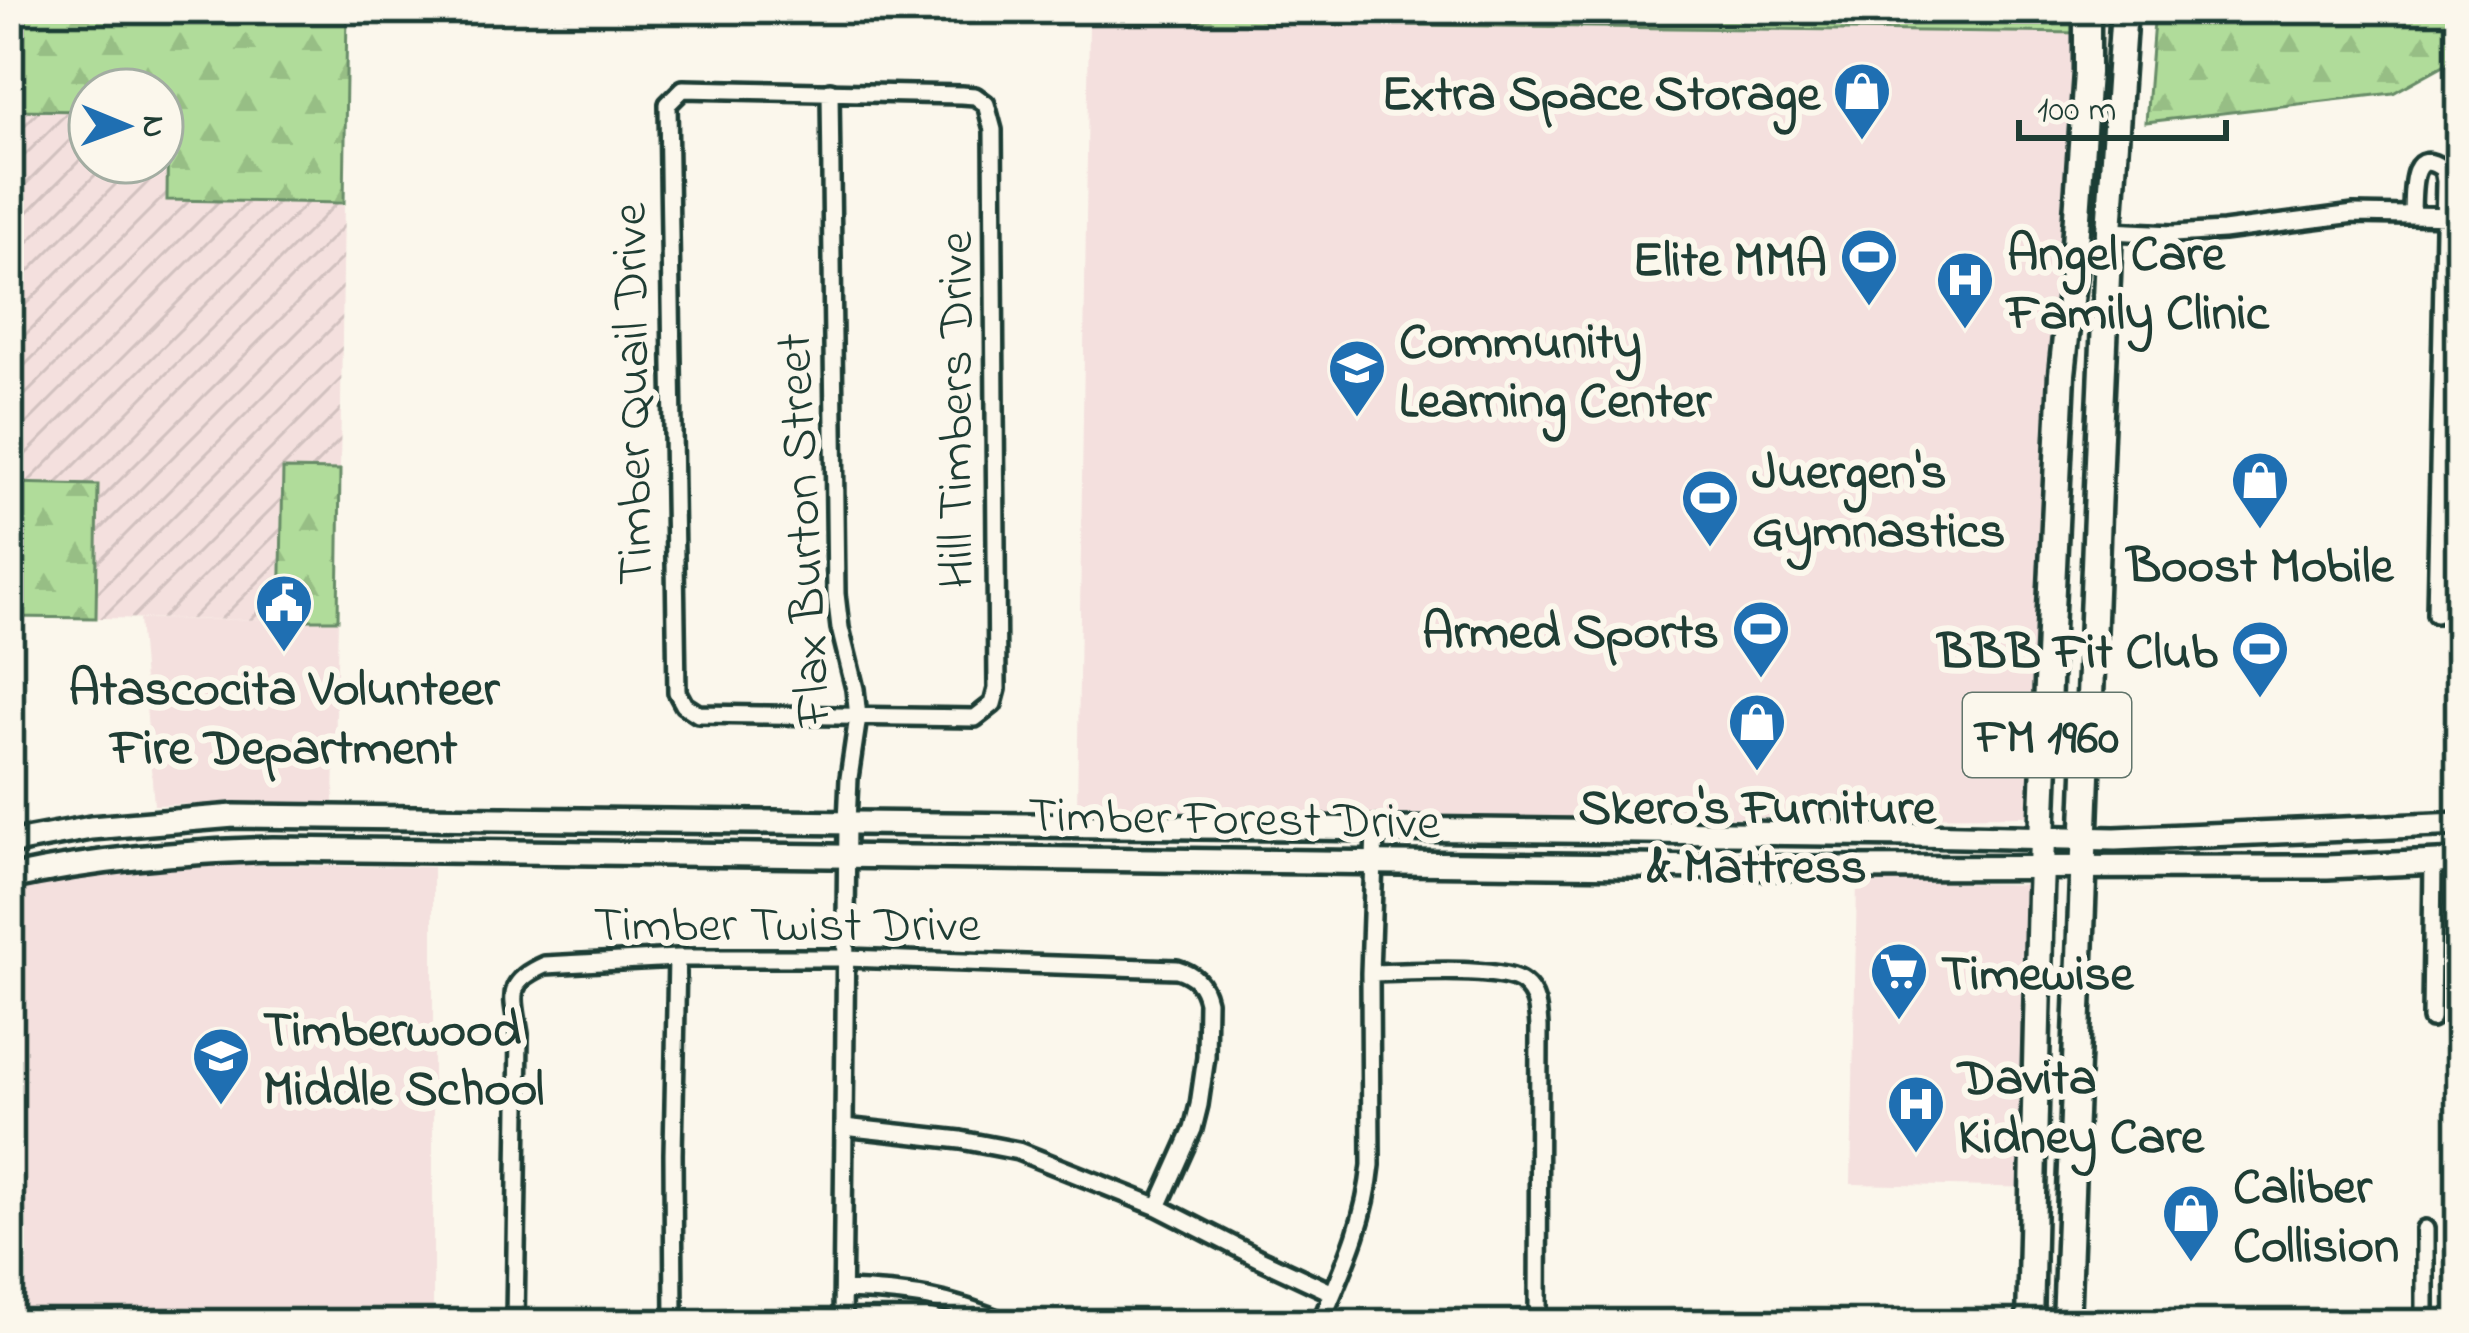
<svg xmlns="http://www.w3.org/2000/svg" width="2469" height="1333" font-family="'Indie Flower',sans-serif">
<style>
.built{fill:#f4e0de}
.industrial{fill:url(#industrial-furrows)}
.forest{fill:url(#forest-firs);stroke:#688c67;stroke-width:3}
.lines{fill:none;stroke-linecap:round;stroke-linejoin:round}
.street-casing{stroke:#1f3d34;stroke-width:24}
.secondary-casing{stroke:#1f3d34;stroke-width:30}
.primary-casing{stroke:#1f3d34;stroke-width:33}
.street{stroke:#fbf7ec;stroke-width:15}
.secondary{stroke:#fbf7ec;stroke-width:21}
.primary{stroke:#fbf7ec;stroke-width:24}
.labels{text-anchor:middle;stroke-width:12;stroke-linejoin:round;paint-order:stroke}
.shield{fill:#fbf7ec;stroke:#61756b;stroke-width:3}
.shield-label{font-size:48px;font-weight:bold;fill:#1f3d34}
.poi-label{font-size:51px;font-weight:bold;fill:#1f3d34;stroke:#fbf7ec;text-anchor:start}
.street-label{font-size:51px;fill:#1f3d34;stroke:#fbf7ec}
</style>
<defs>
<pattern id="industrial-furrows" width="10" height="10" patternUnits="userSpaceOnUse" patternTransform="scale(3)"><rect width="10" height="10" fill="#f4e0de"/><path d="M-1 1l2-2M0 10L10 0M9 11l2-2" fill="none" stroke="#d1c1bf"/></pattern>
<pattern id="forest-firs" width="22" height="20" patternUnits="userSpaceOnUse" patternTransform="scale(3)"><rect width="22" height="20" fill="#b0dc9a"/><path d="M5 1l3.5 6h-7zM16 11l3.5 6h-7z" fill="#97be85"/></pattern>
</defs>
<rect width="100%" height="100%" fill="#fbf7ec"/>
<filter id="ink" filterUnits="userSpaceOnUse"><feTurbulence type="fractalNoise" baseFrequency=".00833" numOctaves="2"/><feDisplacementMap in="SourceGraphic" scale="24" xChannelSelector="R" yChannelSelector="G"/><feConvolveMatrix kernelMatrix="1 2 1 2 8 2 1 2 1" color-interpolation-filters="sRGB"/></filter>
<g filter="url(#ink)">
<path class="built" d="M1089,23L2087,33L2048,816L1627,818L1077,810Z
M139,619L338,620L334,802L154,805Z
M186,864L433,867V1324H9V889L102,874Z
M1857,881L2050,885L2044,1188L1851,1184Z"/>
<path class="industrial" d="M9,110L90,111V162H162V111L168,112V200L344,203L340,470L283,469L280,620L96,618L98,485L9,483Z"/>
<path class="forest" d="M9,9H2088L2087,33L347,12L344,203L167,200L168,112L162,111V90H90V111L9,110Z
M2155,9H2460V56L2393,93L2146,122Z
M283,469L340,470L338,620H280Z
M9,483L98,485L96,618L9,617Z"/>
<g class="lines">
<g class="street-casing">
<path id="street" d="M683,89L961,95L975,96L986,104L993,130L997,689L993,704L975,718L698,714L684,705L677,692L668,104Z
M830,91L836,594L840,628L855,689L858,717L849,778L847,822L842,1324
M2412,214C2413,194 2409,144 2443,169L2445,181L2436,614
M2109,231L2173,234L2223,231L2354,214L2460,216
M1370,973C1402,973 1502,965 1523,983C1537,994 1538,1010 1539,1027L1538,1324
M2431,1019L2433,862
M844,1127L961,1140L1018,1151L1158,1207L1260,1259L1333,1293
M843,1290C907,1292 950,1298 1009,1324
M515,1324L519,1034C513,996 504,983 545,965L677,958H846L1177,969C1194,974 1203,983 1207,1001L1206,1057L1199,1105L1193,1129L1158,1207
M674,1324L673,1154L677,958
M1320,1324C1343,1269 1365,1225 1371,1165L1370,973L1375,830
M2425,1324V1229"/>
</g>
<g class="secondary-casing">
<path id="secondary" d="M9,843L91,828L234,816L1914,835L2115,839L2460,824
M9,878C96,859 183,852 273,849L1795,868L2327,867L2460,861"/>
</g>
<g class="primary-casing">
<path id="primary" d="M2030,1324L2040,893L2050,631L2062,374L2073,273L2087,73V9
M2066,1324L2100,435L2109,231L2124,9"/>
</g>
<use href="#street" class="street"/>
<use href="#secondary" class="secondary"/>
<use href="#primary" class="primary"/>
</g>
</g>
<defs>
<g id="shop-pin" transform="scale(3)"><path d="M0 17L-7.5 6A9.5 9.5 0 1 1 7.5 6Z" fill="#1f6fb2" stroke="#fbf7ec"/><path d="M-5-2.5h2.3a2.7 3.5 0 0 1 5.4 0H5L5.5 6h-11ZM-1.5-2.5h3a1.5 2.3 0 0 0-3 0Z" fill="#fff"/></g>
<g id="stadium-pin" transform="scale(3)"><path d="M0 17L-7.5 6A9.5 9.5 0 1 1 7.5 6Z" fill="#1f6fb2" stroke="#fbf7ec"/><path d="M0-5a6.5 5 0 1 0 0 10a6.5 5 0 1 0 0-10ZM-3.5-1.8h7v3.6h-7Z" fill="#fff"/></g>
<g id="hospital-pin" transform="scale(3)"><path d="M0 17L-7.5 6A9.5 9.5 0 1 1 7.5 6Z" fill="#1f6fb2" stroke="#fbf7ec"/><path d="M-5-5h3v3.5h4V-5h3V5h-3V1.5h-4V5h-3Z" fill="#fff"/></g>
<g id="school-pin" transform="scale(3)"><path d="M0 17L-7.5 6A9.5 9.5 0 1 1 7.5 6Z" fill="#1f6fb2" stroke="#fbf7ec"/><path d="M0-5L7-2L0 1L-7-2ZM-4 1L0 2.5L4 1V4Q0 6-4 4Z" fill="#fff"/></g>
<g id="civic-pin" transform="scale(3)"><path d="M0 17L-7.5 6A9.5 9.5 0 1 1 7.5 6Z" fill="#1f6fb2" stroke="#fbf7ec"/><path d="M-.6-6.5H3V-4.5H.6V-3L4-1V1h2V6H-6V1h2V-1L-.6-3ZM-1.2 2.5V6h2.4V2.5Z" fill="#fff"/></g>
<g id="supermarket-pin" transform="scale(3)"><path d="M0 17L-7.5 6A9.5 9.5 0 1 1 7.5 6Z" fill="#1f6fb2" stroke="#fbf7ec"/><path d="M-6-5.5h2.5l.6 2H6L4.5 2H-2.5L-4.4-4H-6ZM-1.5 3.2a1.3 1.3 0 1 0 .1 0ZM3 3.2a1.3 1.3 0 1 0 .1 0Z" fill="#fff"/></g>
</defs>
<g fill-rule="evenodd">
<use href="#shop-pin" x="1862" y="91"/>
<use href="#stadium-pin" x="1869" y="257"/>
<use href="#hospital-pin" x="1965" y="280"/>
<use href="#school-pin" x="1357" y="368"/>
<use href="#shop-pin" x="2260" y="480"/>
<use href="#stadium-pin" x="1710" y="498"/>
<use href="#civic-pin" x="284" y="603"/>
<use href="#stadium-pin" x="1761" y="629"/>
<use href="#stadium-pin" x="2260" y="649"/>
<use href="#shop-pin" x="1757" y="722"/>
<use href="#supermarket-pin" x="1899" y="971"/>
<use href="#school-pin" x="221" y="1056"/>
<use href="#hospital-pin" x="1916" y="1104"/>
<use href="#shop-pin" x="2191" y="1213"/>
</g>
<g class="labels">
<rect class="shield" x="1963" y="693" width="168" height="84" rx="9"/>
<g class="shield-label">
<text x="2047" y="752">FM 1960</text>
</g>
<g class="poi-label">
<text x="1820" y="109" text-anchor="end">Extra Space Storage</text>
<text x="2007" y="269">Angel Care<tspan x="2007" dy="59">Family Clinic</tspan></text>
<text x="1827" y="275" text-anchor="end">Elite MMA</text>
<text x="1399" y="357">Community<tspan x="1399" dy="59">Learning Center</tspan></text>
<text x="1752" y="487">Juergen's<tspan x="1752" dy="59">Gymnastics</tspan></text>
<text x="2260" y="581" text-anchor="middle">Boost Mobile</text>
<text x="1719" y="647" text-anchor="end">Armed Sports</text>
<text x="2218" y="667" text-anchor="end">BBB Fit Club</text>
<text x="284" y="704" text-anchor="middle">Atascocita Volunteer<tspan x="284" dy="59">Fire Department</tspan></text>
<text x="1757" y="823" text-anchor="middle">Skero's Furniture<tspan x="1757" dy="59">&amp; Mattress</tspan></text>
<text x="1941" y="989">Timewise</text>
<text x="263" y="1045">Timberwood<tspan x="263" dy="59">Middle School</tspan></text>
<text x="1958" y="1093">Davita<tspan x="1958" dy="59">Kidney Care</tspan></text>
<text x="2233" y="1202">Caliber<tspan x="2233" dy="59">Collision</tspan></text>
</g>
<g class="street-label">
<text transform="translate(630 394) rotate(-91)" y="18">Timber Quail Drive</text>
<text transform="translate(953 410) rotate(-90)" y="18">Hill Timbers Drive</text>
<text transform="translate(801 530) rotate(-93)" y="18">Flax Burton Street</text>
<text transform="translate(1234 816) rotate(1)" y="18">Timber Forest Drive</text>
<text x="787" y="940">Timber Twist Drive</text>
</g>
</g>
<rect width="2469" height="1333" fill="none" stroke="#fbf7ec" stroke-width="48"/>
<rect x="24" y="24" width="2421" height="1285" fill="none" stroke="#1f3d34" stroke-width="4.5" filter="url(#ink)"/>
<g transform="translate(126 126) rotate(91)"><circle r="57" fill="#fbf7ec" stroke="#a3ada2" stroke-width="3"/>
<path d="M0-9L21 45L0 30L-21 45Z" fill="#1f6fb2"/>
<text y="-18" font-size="33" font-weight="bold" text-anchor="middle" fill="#1f3d34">N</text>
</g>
<path d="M2019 120v18h207v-18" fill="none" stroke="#1f3d34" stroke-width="6"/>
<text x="2037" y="120" font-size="36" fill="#1f3d34" stroke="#fbf7ec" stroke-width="9" paint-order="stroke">100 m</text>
</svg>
